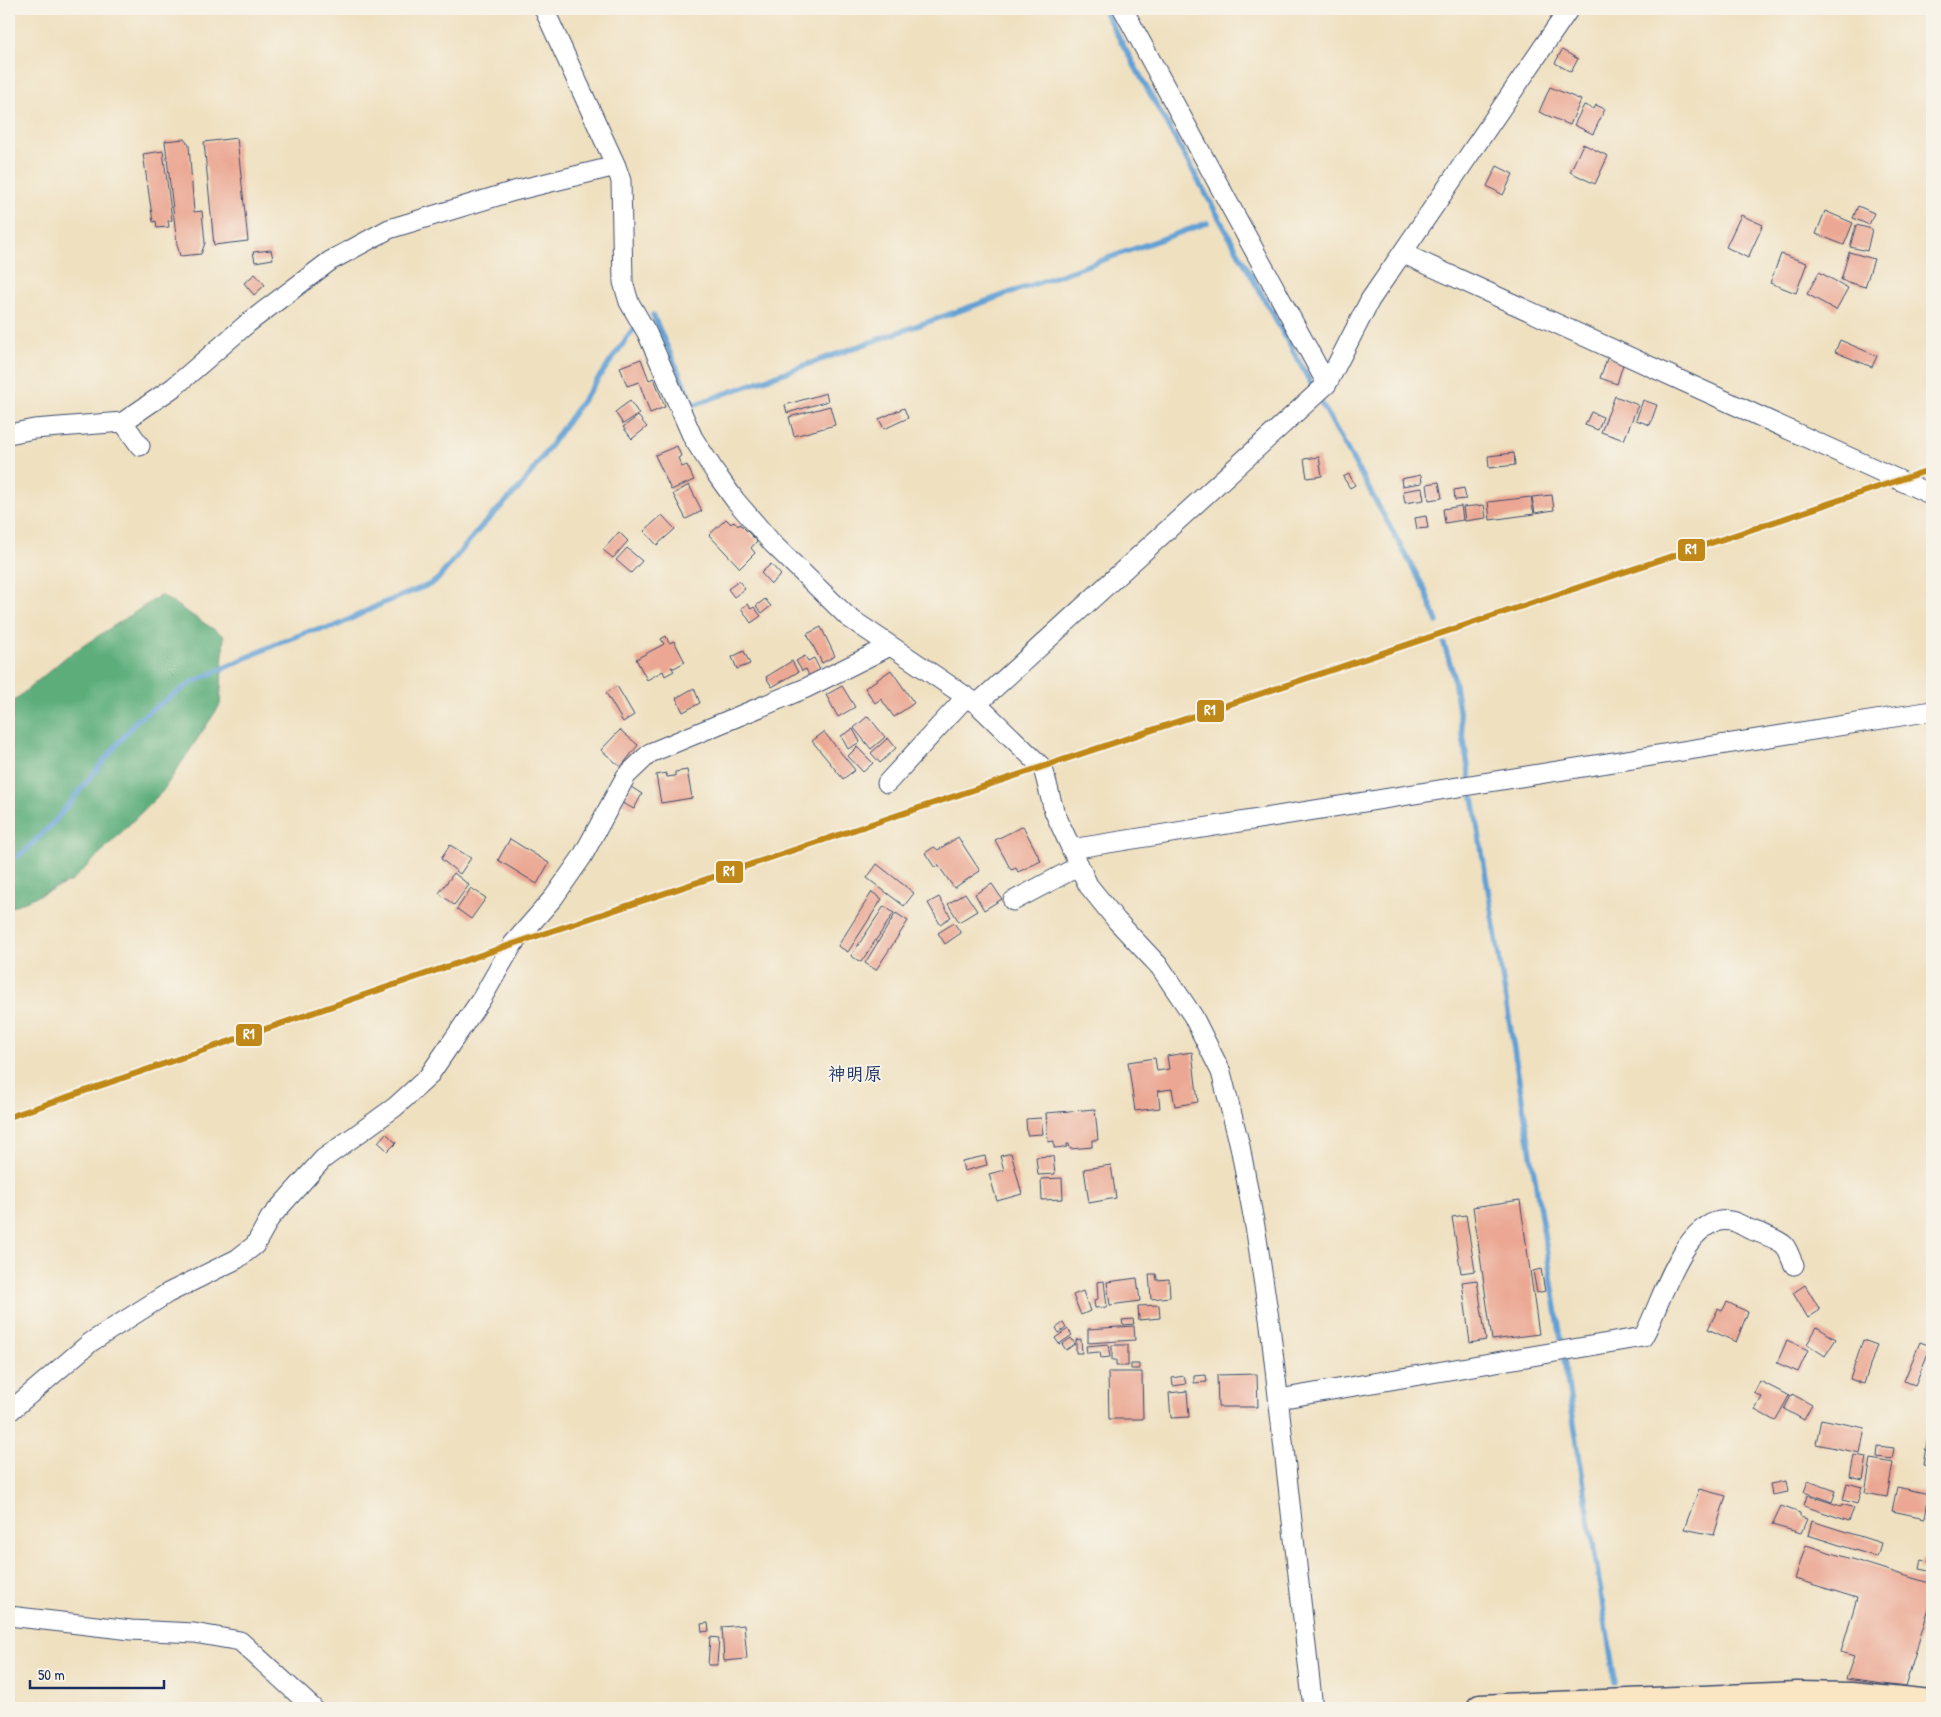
<svg xmlns="http://www.w3.org/2000/svg" width="1941" height="1717" font-family="'Patrick Hand','Klee One',sans-serif">
<style>
.forest{fill:#5cad7a;stroke:#3c6e6c}
.lines{fill:none;stroke-linecap:round;stroke-linejoin:round}
.stream{stroke:#62a0d4;stroke-width:5.5}
.building{fill:#eba793}
.street-casing{stroke:#3b4a6d;stroke-width:21}
.secondary-casing{stroke:#3b4a6d;stroke-width:29}
.street{stroke:#fff;stroke-width:19}
.secondary{stroke:#fbe6c4;stroke-width:26}
.rail-1-casing{stroke:#f7f3e8;stroke-width:10}
.rail-1{stroke:#c08818;stroke-width:6}
.labels{text-anchor:middle;stroke-width:4;stroke-linejoin:round;paint-order:stroke}
.neighbourhood-label{font-size:18px;font-weight:bold;fill:#1b2f5e;stroke:#f7f3e8}
.line-badge{stroke:#f7f3e8;stroke-width:2}
.badge-label{font-size:14px;text-anchor:middle;font-weight:bold;fill:#fff}
</style>
<rect width="100%" height="100%" fill="#f7f3e8"/>
<filter id="ink" filterUnits="userSpaceOnUse"><feTurbulence type="fractalNoise" baseFrequency=".02" numOctaves="2"/><feDisplacementMap in="SourceGraphic" scale="10" xChannelSelector="R" yChannelSelector="G"/><feConvolveMatrix kernelMatrix="1 2 1 2 8 2 1 2 1" color-interpolation-filters="sRGB"/></filter>
<filter id="wash" filterUnits="userSpaceOnUse"><feTurbulence type="fractalNoise" baseFrequency=".0096" numOctaves="4" result="noise"/><feDisplacementMap in="SourceGraphic" scale="20" xChannelSelector="R" yChannelSelector="G"/><feGaussianBlur stdDeviation="1.12" result="paint"/><feColorMatrix in="noise" values="0 0 0 0 0 0 0 0 0 0 0 0 0 0 0 0 0 1.4 0 .05"/><feComposite in="paint" operator="in"/></filter>
<g filter="url(#wash)">
<rect width="100%" height="100%" fill="#efe0c0"/>
<path class="forest" d="M161,595L224,636L220,705L162,792L72,881L9,908V705L66,657Z"/>
<g class="lines">
<path class="stream" d="M1103,9L1313,387
M653,315L693,405L1207,223
M1321,402L1425,590L1437,622
M1444,644L1453,673L1470,779
M1473,797L1561,1339
M9,862L25,851L55,821L137,720L191,683L272,646L310,631L334,627L381,604L431,584L438,579L479,529L523,484L635,327
M1564,1360L1615,1682"/>
</g>
<g id="blocks">
<path class="building" d="M1562,50L1578,59L1571,72L1555,63Z
M1550,87L1581,100L1570,125L1539,112Z
M1584,105L1594,109L1596,105L1605,109L1593,134L1574,125Z
M237,138L248,241L214,245L204,142Z
M184,139L189,145L194,212L202,211L205,243L201,254L180,256L177,244L165,141Z
M1583,144L1608,156L1595,184L1570,172Z
M163,151L172,220L168,221L169,227L157,228L156,221L153,222L143,154Z
M1497,166L1513,174L1503,195L1487,186Z
M1858,206L1874,213L1869,225L1853,218Z
M1825,211L1853,223L1844,245L1816,234Z
M1741,215L1763,225L1748,258L1726,247Z
M1856,225L1872,229L1867,251L1850,247Z
M271,250L273,259L255,262L253,252Z
M1849,252L1874,259L1865,287L1841,280Z
M1781,254L1807,263L1796,293L1770,283Z
M1819,272L1848,288L1836,310L1807,294Z
M255,274L265,285L254,295L244,283Z
M1840,340L1877,356L1872,367L1835,352Z
M1608,356L1624,361L1617,384L1600,378Z
M641,359L649,380L654,378L665,407L650,413L639,382L627,386L620,367Z
M826,393L828,401L787,413L785,405Z
M1615,396L1638,405L1624,440L1601,432Z
M1643,400L1657,405L1650,425L1636,420Z
M630,401L639,414L623,424L615,412Z
M830,406L835,425L794,436L789,417Z
M904,408L908,418L884,429L879,419Z
M1591,412L1603,417L1598,430L1585,425Z
M638,416L647,427L632,439L623,427Z
M677,446L681,456L678,458L682,467L687,465L694,480L671,490L655,455Z
M1514,453L1515,465L1489,468L1488,456Z
M1319,457L1322,476L1307,478L1304,459Z
M1349,474L1355,485L1350,488L1343,477Z
M1421,475L1422,483L1402,486L1401,479Z
M1439,482L1442,498L1429,500L1427,484Z
M689,485L702,511L686,519L673,494Z
M1422,488L1424,500L1405,503L1403,491Z
M1464,488L1466,499L1455,500L1454,490Z
M1552,495L1554,510L1535,513L1532,497Z
M1531,497L1534,514L1490,520L1488,502Z
M1484,505L1486,518L1465,521L1463,507Z
M1461,506L1463,520L1445,523L1443,509Z
M662,515L675,529L657,545L644,531Z
M1426,516L1428,528L1417,529L1415,518Z
M726,519L731,524L734,521L738,526L740,524L757,541L751,548L755,553L740,568L709,535Z
M619,532L628,541L613,558L603,550Z
M627,548L642,561L631,573L616,560Z
M771,564L781,575L771,584L761,573Z
M739,581L745,589L734,597L728,589Z
M765,599L771,606L762,613L756,606Z
M748,604L751,609L754,607L761,616L751,623L741,608Z
M821,627L835,656L822,663L807,634Z
M666,636L669,643L674,641L685,662L674,668L671,667L674,671L665,676L663,671L647,680L636,659L664,644L661,639Z
M744,651L750,664L737,669L732,657Z
M805,656L808,661L814,658L820,670L809,676L806,669L802,671L796,661Z
M792,661L798,672L772,687L766,677Z
M891,670L914,703L894,717L881,699L875,703L865,688Z
M617,686L634,715L623,722L606,693Z
M842,686L855,707L838,717L826,695Z
M694,688L700,703L683,712L676,698Z
M868,716L885,737L871,749L854,728Z
M853,729L860,742L848,749L841,736Z
M620,730L638,745L621,767L601,750Z
M824,732L855,770L843,779L812,741Z
M888,738L896,748L880,763L871,753Z
M857,747L873,763L863,772L848,756Z
M687,770L692,798L661,803L656,775L666,773L667,777L675,776V772Z
M631,787L642,794L634,809L622,803Z
M1023,826L1041,861L1018,872L1016,868L1011,870L995,840Z
M958,837L980,871L954,888L938,865L935,868L925,853L934,847L938,850Z
M510,839L549,863L537,884L498,860Z
M450,845L471,858L460,874L441,859Z
M877,864L914,893L904,906L867,878Z
M454,873L469,885L454,905L439,893Z
M992,884L1002,899L984,910L975,894Z
M471,888L486,898L471,919L457,909Z
M872,892L882,899L848,952L838,946Z
M965,893L977,911L959,922L948,904Z
M939,897L951,917L940,924L928,903Z
M884,906L894,913L861,962L851,956Z
M896,913L908,921L876,970L865,963Z
M954,923L961,933L945,944L938,933Z
M1192,1052L1198,1102L1175,1106L1172,1089L1158,1091L1160,1108L1135,1111L1128,1062L1155,1058L1157,1071L1169,1069L1167,1056Z
M1095,1109L1098,1140H1092V1147L1070,1149L1069,1144H1067V1147L1054,1148V1141L1048,1142L1046,1113Z
M1041,1118L1043,1134L1027,1135L1026,1119Z
M386,1133L396,1143L388,1151L378,1142Z
M1011,1153L1022,1194L997,1201L989,1174L1004,1170L1000,1156Z
M985,1156L987,1165L964,1171L962,1161Z
M1053,1156L1055,1174L1038,1175L1036,1157Z
M1111,1165L1116,1198L1089,1203L1084,1169Z
M1062,1178L1063,1199L1042,1200L1041,1179Z
M1520,1200L1539,1334L1492,1340L1473,1207Z
M1466,1215L1475,1271L1461,1273L1452,1217Z
M1541,1269L1545,1291L1537,1293L1533,1271Z
M1149,1274H1156L1157,1280L1169,1279L1170,1297L1151,1299Z
M1137,1278L1140,1301L1110,1305L1107,1282Z
M1477,1280L1486,1340L1470,1343L1462,1282Z
M1104,1281L1107,1307L1095,1308L1094,1300L1098,1299L1097,1282Z
M1805,1285L1820,1310L1808,1318L1793,1293Z
M1083,1291L1090,1311L1081,1315L1073,1295Z
M1727,1302L1748,1312L1736,1342L1708,1329L1718,1309L1722,1311Z
M1159,1305L1160,1318L1139,1320L1138,1306Z
M1133,1319L1134,1324L1123,1325L1122,1320Z
M1063,1323L1066,1328L1059,1333L1056,1328Z
M1134,1326L1135,1340L1088,1343V1329Z
M1817,1327L1836,1339L1825,1356L1807,1344Z
M1068,1329L1072,1335L1059,1344L1055,1338Z
M1071,1338L1075,1344L1066,1350L1062,1344Z
M1081,1339L1082,1353H1076V1340Z
M1787,1340L1808,1350L1798,1372L1777,1363Z
M1863,1340L1877,1345L1864,1384L1850,1379Z
M1920,1342L1931,1346L1915,1385L1904,1381Z
M1108,1344L1110,1357L1101,1358L1100,1352L1087,1353L1086,1346Z
M1112,1345H1128V1366H1116V1360H1112Z
M1131,1364H1139V1369H1131Z
M1108,1372H1142L1143,1419H1109Z
M1257,1374L1258,1407H1218L1217,1375Z
M1206,1375L1207,1382L1194,1383V1376Z
M1184,1376L1186,1384L1173,1386L1172,1378Z
M1760,1381L1789,1396L1775,1421L1755,1410L1762,1397L1754,1393Z
M1187,1391L1189,1417L1171,1418L1169,1393Z
M1792,1394L1812,1405L1804,1420L1784,1409Z
M1821,1419L1865,1428L1860,1453L1816,1444Z
M1927,1441L1932,1442V1466L1923,1465Z
M1878,1446L1894,1448L1892,1459L1877,1457Z
M1854,1455L1867,1457L1863,1480L1850,1477Z
M1871,1459L1893,1463L1887,1497L1865,1493Z
M1786,1481L1788,1492L1772,1495L1770,1484Z
M1808,1481L1836,1491L1832,1502L1804,1492Z
M1847,1483L1862,1487L1857,1504L1843,1500Z
M1897,1487L1929,1494L1925,1518L1892,1511Z
M1699,1489L1726,1496L1714,1535L1684,1529Z
M1807,1495L1841,1506L1842,1504L1854,1508L1849,1521L1804,1506Z
M1781,1506L1800,1513V1517L1807,1519L1801,1533L1772,1525Z
M1812,1521L1881,1543L1877,1557L1808,1535Z
M1806,1545L1932,1584V1598L1905,1687L1846,1679L1854,1656L1841,1652L1857,1598L1795,1579Z
M1922,1559L1932,1562V1572L1920,1569Z
M708,1623L709,1631L702,1632L701,1624Z
M744,1625L747,1659L724,1661L722,1627Z
M710,1637L719,1638L717,1665H708Z"/>
</g>
</g>
<g filter="url(#ink)">
<use href="#blocks" fill-opacity="0" stroke="#3b4a6d" stroke-width="1"/>
<g class="lines">
<g class="street-casing">
<path id="street" d="M544,9L616,166L621,181L623,282L629,302L647,333L693,438L717,475L735,500L773,544L848,617L977,704L1043,768L1054,811L1088,885L1117,921L1160,967L1193,1016L1221,1072L1240,1146L1256,1232L1270,1325L1313,1708
M1123,9L1327,384
M1402,253L1932,495
M123,422L140,446
M9,434L34,429L123,422L174,387L248,323L330,261L389,229L514,191L616,166
M977,704L1327,384L1370,300L1569,9
M887,783L966,697
M1071,849L1932,711
M1013,901L1079,866
M1279,1399L1643,1337C1661,1307 1683,1213 1731,1221C1737,1222 1743,1226 1749,1229C1757,1232 1778,1239 1784,1245C1788,1249 1791,1260 1794,1265
M9,1412L91,1342L168,1293L237,1259L255,1245L270,1218L323,1159L395,1107L428,1077L482,998L513,944L554,897L582,857L626,776L650,753L806,688L890,646
M9,1616L131,1630L194,1633L240,1641L313,1708"/>
</g>
<g class="secondary-casing">
<path id="secondary" d="M1480,1708L1797,1695L1851,1696L1932,1704"/>
</g>
<use href="#street" class="street"/>
<use href="#secondary" class="secondary"/>
<g class="rail-1-casing">
<path id="rail-1" d="M9,1117L513,944L1932,469"/>
</g>
<use href="#rail-1" class="rail-1"/>
</g>
</g>
<g class="labels">
<g class="neighbourhood-label">
<text x="855" y="1080">神明原</text>
</g>
</g>
<g class="line-badge">
<rect x="1677" y="538" width="29" height="24" rx="5" fill="#c08818"/>
<rect x="1196" y="699" width="29" height="24" rx="5" fill="#c08818"/>
<rect x="715" y="860" width="29" height="24" rx="5" fill="#c08818"/>
<rect x="235" y="1023" width="28" height="24" rx="5" fill="#c08818"/>
</g>
<g class="badge-label">
<text x="1691" y="554">R1</text>
<text x="1210" y="715">R1</text>
<text x="729" y="876">R1</text>
<text x="249" y="1039">R1</text>
</g>
<rect width="1941" height="1717" fill="none" stroke="#f7f3e8" stroke-width="30"/>
<path d="M30 1680v8h134v-8" fill="none" stroke="#1b2f5e" stroke-width="2.5"/>
<text x="38" y="1680" font-size="15" fill="#1b2f5e" stroke="#f7f3e8" stroke-width="4" paint-order="stroke">50 m</text>
</svg>
